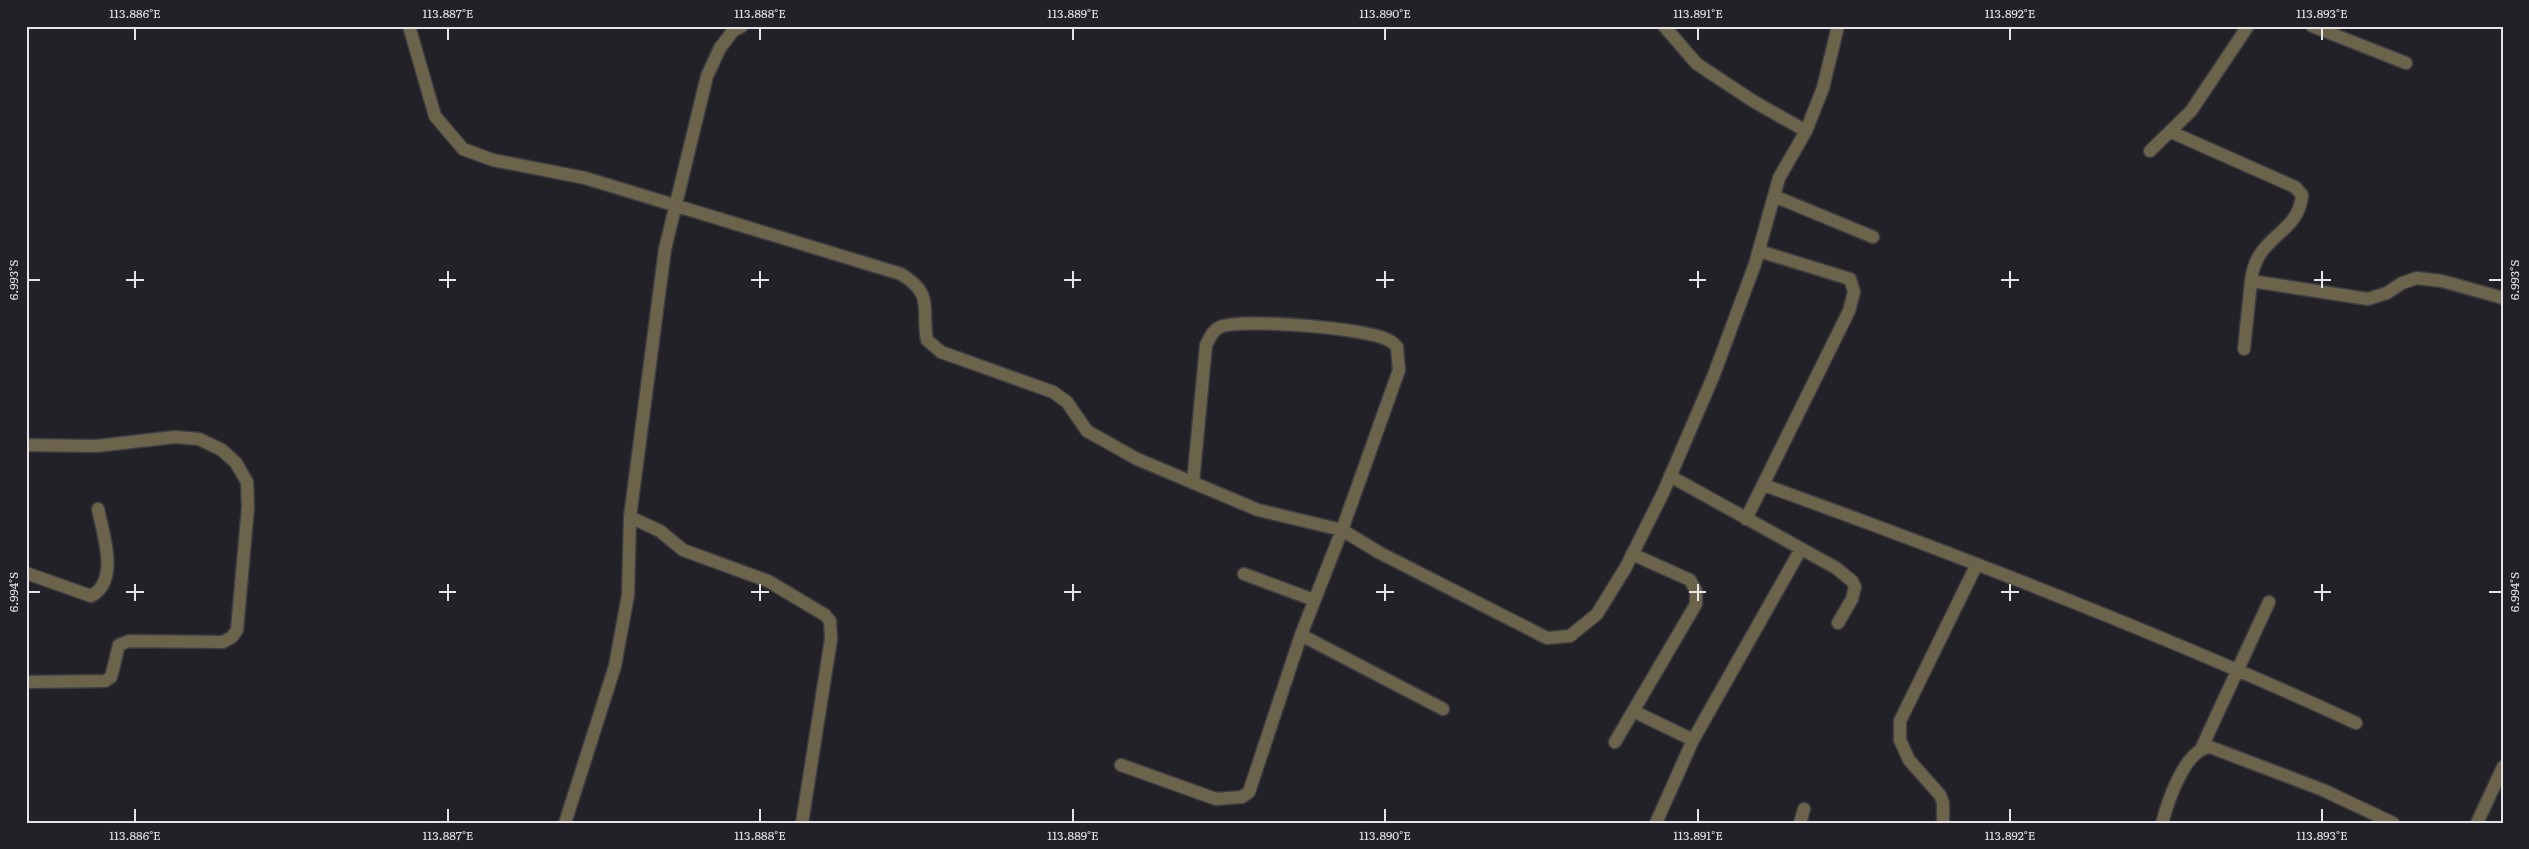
<svg xmlns="http://www.w3.org/2000/svg" width="2529" height="849" font-family="Literata,serif">
<style>
.lines{fill:none;stroke-linecap:round;stroke-linejoin:round}
.minor-casing{stroke:#3c3c42;stroke-width:15}
.minor{stroke:#6b634a;stroke-width:12}
.ticks{fill:none;stroke:#e5e5e9;stroke-width:2}
.neatline{fill:none;stroke:#e5e5e9;stroke-width:2}
.ticks-label{font-size:12px;text-anchor:middle;fill:#e5e5e9}
</style>
<rect width="100%" height="100%" fill="#212127"/>
<g class="lines">
<g class="minor-casing">
<path id="minor" d="M409,26L435,116L463,149L493,160L585,178L901,274C935,295 921,308 927,340L941,352L1053,392L1067,402L1087,431L1137,459L1258,510L1342,530L1380,553L1547,638L1570,636L1597,614L1626,567L1663,493L1713,377L1755,264L1779,178L1806,131L1823,88L1838,26
M1664,26L1697,64L1753,101L1806,131
M2312,26L2406,63
M2171,132L2295,187L2302,195C2299,235 2256,234 2251,281
M2150,151L2191,111L2248,26
M1774,196L1873,237
M2244,349L2251,281L2368,299L2387,293L2402,283L2417,278L2442,281L2503,298
M26,445L96,446L175,437L199,439L222,450L236,463L247,482L248,507L237,630L232,637L223,642L129,641L119,645L111,677L105,681L26,682
M1670,476L1836,568L1852,581L1855,587L1852,599L1838,623
M1764,485C1964,557 2163,634 2356,723
M630,517L660,531L683,550L768,581L825,615L830,621L831,639L802,823
M1746,519L1849,311L1854,292L1850,279L1759,251
M26,573L91,596C120,581 103,534 98,509
M1244,574L1314,600
M1301,635L1443,709
M1633,711L1693,740
M1615,742L1696,604V591L1690,580L1632,554
M2202,747L2269,602
M1121,765L1216,799L1242,797L1249,792L1301,635L1342,530L1399,370L1397,347C1395,345 1392,341 1388,340C1367,328 1242,318 1220,327C1213,330 1209,339 1206,345L1193,483
M565,823L615,666L628,595L630,517L665,249L707,76L720,48L733,31L742,26
M1656,823L1693,740L1801,549
M1800,823L1804,809
M1943,823V803L1940,795L1909,760L1900,740V721L1977,564
M2162,823C2168,801 2185,749 2210,747L2323,790L2393,823
M2477,823L2503,767"/>
</g>
<use href="#minor" class="minor"/>
</g>
<path class="ticks" d="M135,28V40M448,28V40M760,28V40M1073,28V40M1385,28V40M1698,28V40M2010,28V40M2322,28V40M135,271V288M448,271V288M760,271V288M1073,271V288M1385,271V288M1698,271V288M2010,271V288M2322,271V288M28,280H40M126,280H144M439,280H456M751,280H769M1064,280H1081M1376,280H1394M1689,280H1706M2001,280H2019M2314,280H2331M2489,280H2502M135,584V601M448,584V601M760,584V601M1073,584V601M1385,584V601M1698,584V601M2010,584V601M2322,584V601M28,592H40M126,592H144M439,592H456M751,592H769M1064,592H1081M1376,592H1394M1689,592H1706M2001,592H2019M2314,592H2331M2489,592H2502M135,809V822M448,809V822M760,809V822M1073,809V822M1385,809V822M1698,809V822M2010,809V822M2322,809V822"/>
<rect width="2529" height="849" fill="none" stroke="#212127" stroke-width="55"/>
<rect x="28" y="28" width="2474" height="794" class="neatline"/>
<g class="ticks-label">
<text x="135" y="18">113.886°E</text>
<text x="448" y="18">113.887°E</text>
<text x="760" y="18">113.888°E</text>
<text x="1073" y="18">113.889°E</text>
<text x="1385" y="18">113.890°E</text>
<text x="1698" y="18">113.891°E</text>
<text x="2010" y="18">113.892°E</text>
<text x="2322" y="18">113.893°E</text>
<text transform="translate(14 280) rotate(-90)" y="4">6.993°S</text>
<text transform="translate(2515 280) rotate(-90)" y="4">6.993°S</text>
<text transform="translate(14 592) rotate(-90)" y="4">6.994°S</text>
<text transform="translate(2515 592) rotate(-90)" y="4">6.994°S</text>
<text x="135" y="840">113.886°E</text>
<text x="448" y="840">113.887°E</text>
<text x="760" y="840">113.888°E</text>
<text x="1073" y="840">113.889°E</text>
<text x="1385" y="840">113.890°E</text>
<text x="1698" y="840">113.891°E</text>
<text x="2010" y="840">113.892°E</text>
<text x="2322" y="840">113.893°E</text>
</g>
</svg>
